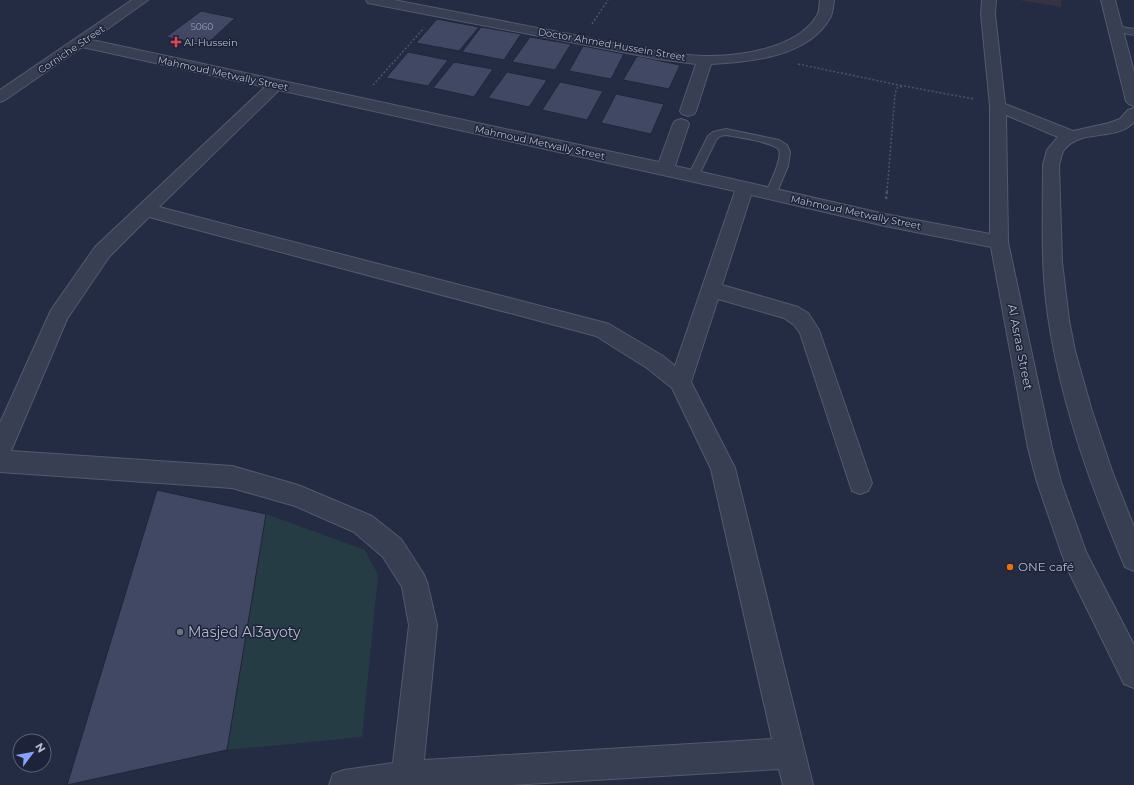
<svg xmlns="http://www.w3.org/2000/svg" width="1134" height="785" font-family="Montserrat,sans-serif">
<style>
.medical{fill:#363143}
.green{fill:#253c44}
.building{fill:#404864;stroke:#1f263a}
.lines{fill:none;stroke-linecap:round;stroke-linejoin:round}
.lane-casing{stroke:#535a6d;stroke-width:2}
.street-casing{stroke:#535a6d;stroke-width:2}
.path-far1{stroke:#445961;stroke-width:1.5;stroke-dasharray:2 2;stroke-linecap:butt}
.path{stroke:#445961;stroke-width:2.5;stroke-dasharray:2.5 2.5;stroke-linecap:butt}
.lane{fill:#383f53;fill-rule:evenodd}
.street{fill:#383f53;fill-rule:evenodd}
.health-dot{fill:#e0444e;stroke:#1d2338;stroke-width:1.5}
.food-dot{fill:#e8710a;stroke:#1d2338;stroke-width:1.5}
.worship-dot{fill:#6b7280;stroke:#1d2338;stroke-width:1.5}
.labels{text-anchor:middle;stroke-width:3;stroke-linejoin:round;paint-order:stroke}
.far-number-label{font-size:9px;fill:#989eb3}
.far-poi-label{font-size:10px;fill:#b5bacd;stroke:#1d2338;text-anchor:start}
.far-street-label{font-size:10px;fill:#b5bacd;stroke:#1d2338}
.street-label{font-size:12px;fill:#b5bacd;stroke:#1d2338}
.poi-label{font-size:12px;fill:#b5bacd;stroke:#1d2338;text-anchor:start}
.near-poi-label{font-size:14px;fill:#b5bacd;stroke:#1d2338;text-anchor:start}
</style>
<rect width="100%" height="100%" fill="#232c43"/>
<path class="medical" d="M1018,0H1061V7Z"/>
<path class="green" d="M266,514L365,550L378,575L362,737L227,750Z"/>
<path class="building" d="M201,11L235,18L206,45L166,37Z
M437,19L479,27L459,51L416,43Z
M481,27L521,34L504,60L462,52Z
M530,37L571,44L555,70L512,62Z
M583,46L624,54L611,79L569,71Z
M408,52L448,60L428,86L386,78Z
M637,56L680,65L669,89L623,80Z
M454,62L493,69L474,97L433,88Z
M507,72L547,80L529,107L488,98Z
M560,82L603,91L587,120L542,110Z
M616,94L664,104L651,134L601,123Z
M157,490L266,514L227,750L67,785Z"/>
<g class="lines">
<g class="lane-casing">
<path id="lane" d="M1115,26L1134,29V35L1112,31L1111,29Z
M726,129L779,140L787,145L790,152L788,166L775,197H767L765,194C769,185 783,159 779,150C775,142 736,137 726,135L720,136L716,140L697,179H689L688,176L708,136L713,132Z"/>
</g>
<g class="street-casing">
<path id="street" d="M132,0H148L92,40L659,162L673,124L675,121L681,119L687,121L689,124L675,166L885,214L990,234V106L981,14L982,0H996L995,14L1005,104L1073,131L1109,123L1120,119L1128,110L1134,108V122C1116,142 1080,128 1064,150C1061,154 1061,160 1059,165L1062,262L1069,320L1075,351L1092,411L1112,471L1134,527V571L1125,567C1089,482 1057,393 1046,301C1041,256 1043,210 1043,165L1047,150L1058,137L1006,115L1008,242L1052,448L1061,482L1086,552L1134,645V688L1124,684L1066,566L1037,482L1028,448L991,247L885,226L751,195L722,285L798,307L808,313L819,330L872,483L868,491L860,494L852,491L800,333L794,325L784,318L718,299L691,382L735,468L813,785H783L779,769L511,785H329L333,774L344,770L393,763L409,625L402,587L383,557L354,532L295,506L232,488L0,472V423L51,310L95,247L265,87L82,47L5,100L0,102V90ZM279,90L735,191L675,366L663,356L609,324L602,322L159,207ZM149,217L596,336L647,368L672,388L711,469L772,739L424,760L437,625L427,582L423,573L401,539L372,516L298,485L232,466L11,451L67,319L109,257Z
M366,0H394C445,10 496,20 548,30C599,39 651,54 703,56C737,57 796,49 816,17C820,13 819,6 820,0H834C833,6 833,13 830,18C808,57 750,62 711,64L696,111L694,114L688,116L682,114L680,111L696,64L658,59L373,4L368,3Z
M1101,0H1115L1134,72V106L1129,104L1126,101Z"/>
</g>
<path class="path-far1" d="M592,24L608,0
M798,64L903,86
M373,85L424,28
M887,192L895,94L897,88L904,86L974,99"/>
<path class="path" d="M886,199L887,191"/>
<use href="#lane" class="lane"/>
<use href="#street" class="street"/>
</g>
<path class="health-dot" d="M174 36h4v4h4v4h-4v4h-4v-4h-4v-4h4z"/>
<circle class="food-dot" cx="1010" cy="567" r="4"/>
<circle class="worship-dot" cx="180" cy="632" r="4"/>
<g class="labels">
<g class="far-number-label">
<text x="202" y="30">5060</text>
</g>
<g class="far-poi-label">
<text x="184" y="46">Al-Hussein</text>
</g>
<g class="far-street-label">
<text transform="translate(612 44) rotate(10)" y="4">Doctor Ahmed Hussein Street</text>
<text transform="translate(71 49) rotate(-34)" y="4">Corniche Street</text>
<text transform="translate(223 73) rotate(12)" y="4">Mahmoud Metwally Street</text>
<text transform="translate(540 142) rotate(12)" y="4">Mahmoud Metwally Street</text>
<text transform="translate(856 212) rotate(12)" y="4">Mahmoud Metwally Street</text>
</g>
<g class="street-label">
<text transform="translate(1020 347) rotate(79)" y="4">Al Asraa Street</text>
</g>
<g class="poi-label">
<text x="1018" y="571">ONE café</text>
</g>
<g class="near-poi-label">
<text x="188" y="637">Masjed Al3ayoty</text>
</g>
</g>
<g transform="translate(32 753) rotate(58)"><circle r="19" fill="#1d2338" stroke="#5a5f74"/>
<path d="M0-3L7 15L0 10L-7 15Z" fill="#88a2ff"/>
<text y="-6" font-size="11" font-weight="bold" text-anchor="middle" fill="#b5bacd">N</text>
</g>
</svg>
